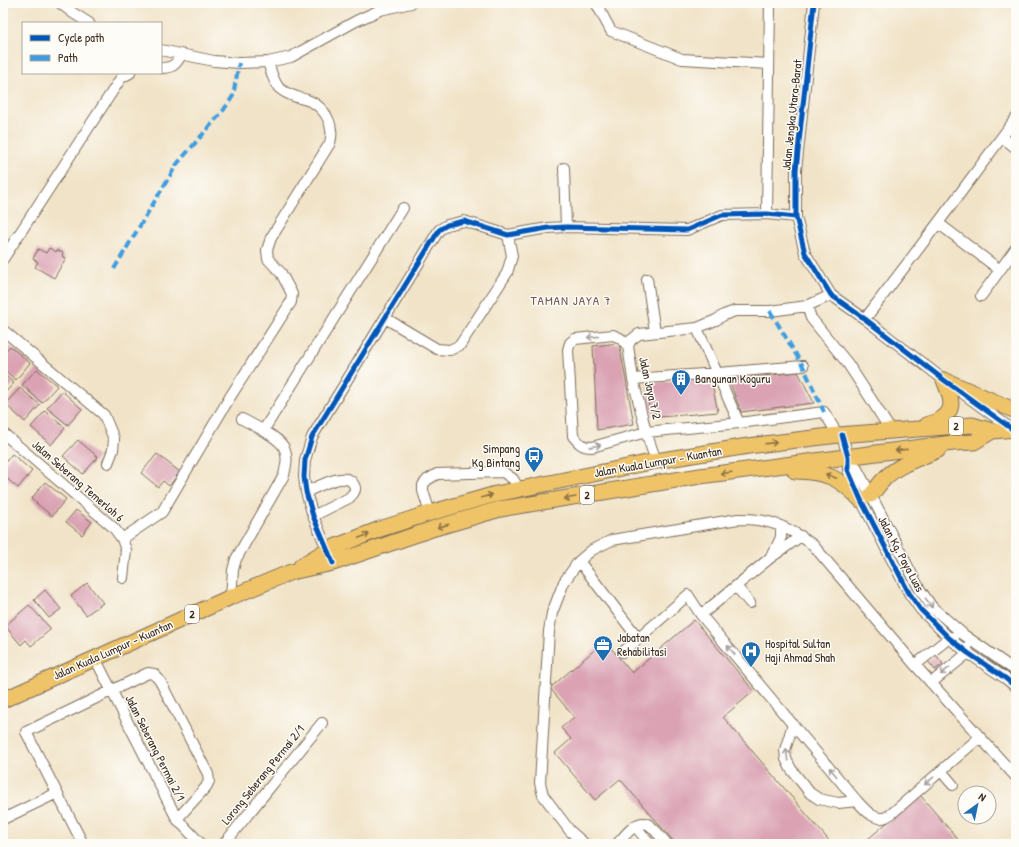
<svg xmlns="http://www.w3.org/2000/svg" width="1019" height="847" font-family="'Patrick Hand',sans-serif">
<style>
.building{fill:#daa2b3}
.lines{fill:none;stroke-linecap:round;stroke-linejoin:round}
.minor-casing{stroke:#7b6b59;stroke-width:12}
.highway-casing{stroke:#7b6b59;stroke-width:17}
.minor{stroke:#fff;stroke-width:10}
.highway{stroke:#efc469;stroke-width:15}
.quiet{stroke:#3f9ce0;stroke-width:4;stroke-dasharray:8 4;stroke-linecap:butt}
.cycleway-casing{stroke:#fdfcf7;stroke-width:8}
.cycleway{stroke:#0057b8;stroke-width:5}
.oneway{stroke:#a79f9a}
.oneway2{stroke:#8c6f40}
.labels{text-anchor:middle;stroke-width:3;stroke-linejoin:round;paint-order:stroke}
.shield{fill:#fdfcf7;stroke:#75695f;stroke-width:1}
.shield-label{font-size:11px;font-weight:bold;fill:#3b2a1e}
.street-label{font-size:12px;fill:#3b2a1e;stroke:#fdfcf7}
.poi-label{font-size:12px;fill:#3b2a1e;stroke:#fdfcf7;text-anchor:start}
.neighbourhood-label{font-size:13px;letter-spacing:1px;fill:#735452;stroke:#fdfcf7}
</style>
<rect width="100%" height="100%" fill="#fdfcf7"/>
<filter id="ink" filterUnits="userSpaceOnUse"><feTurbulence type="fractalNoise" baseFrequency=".025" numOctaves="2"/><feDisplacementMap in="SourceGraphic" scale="8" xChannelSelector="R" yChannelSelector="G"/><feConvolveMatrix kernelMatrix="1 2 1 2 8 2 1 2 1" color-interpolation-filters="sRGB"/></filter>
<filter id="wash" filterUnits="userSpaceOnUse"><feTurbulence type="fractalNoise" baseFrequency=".012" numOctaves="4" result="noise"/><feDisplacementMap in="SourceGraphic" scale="16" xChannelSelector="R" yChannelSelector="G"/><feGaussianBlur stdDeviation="0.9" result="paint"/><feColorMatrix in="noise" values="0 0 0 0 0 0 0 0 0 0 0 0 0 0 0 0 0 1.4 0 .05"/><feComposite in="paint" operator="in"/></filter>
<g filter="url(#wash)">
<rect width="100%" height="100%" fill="#f1e3c7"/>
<g id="blocks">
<path class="building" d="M49,248L56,252L57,250L63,253L62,256L66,258L54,278L35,267L38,262L33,259L38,249L46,253Z
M619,343L634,424L597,430L593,346Z
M10,346L30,363L16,380L3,369V354Z
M37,369L57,386L42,403L22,385Z
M798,372L814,403L741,412L729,380Z
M3,373L14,383L3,395Z
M711,379L718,412L660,417L649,409L647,383Z
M20,388L40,405L25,422L5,404Z
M62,391L82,409L68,425L47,408Z
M45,411L65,428L51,445L31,427Z
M78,440L98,457L83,474L63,456Z
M12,454L32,471L18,488L3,475V465Z
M157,454L180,472L169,486L163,481L158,487L141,473Z
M45,482L66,499L52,516L31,499Z
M76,510L92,522L82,535L66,522Z
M87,583L103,603L86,615L71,596Z
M45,590L61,609L49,618L34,600Z
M29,605L51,629L31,646L26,640L21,645L5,626Z
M694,620L754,691L723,717L832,844H676L620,779L595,800L555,753L571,739L561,728L574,717L550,688L605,641L632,673Z
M936,655L943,664L935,670L928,661Z
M920,795L962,844H862Z"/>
</g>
</g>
<g filter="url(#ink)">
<use href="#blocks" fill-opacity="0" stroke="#7b6b59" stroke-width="1"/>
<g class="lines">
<g class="minor-casing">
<path id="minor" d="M60,3L73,13L89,23
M596,3L611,31L682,59L769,64
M814,3L796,170V217L805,253L831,295L865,319L948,383
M161,50L214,61L239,63L268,62L291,57L356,21L380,10L411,3
M161,68C172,68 176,65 181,55
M1002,137L1016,148
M564,168L566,227
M767,214L770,3
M938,223L1000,270
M3,259L121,78L130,73
M647,279L655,332
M981,296L1016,248
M807,306L811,318L848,364L871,399L891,431
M385,318L437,349L450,350L460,345L507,273L512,256L508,235
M865,319L938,223L1016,118
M697,328L739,423
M3,330L104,415L114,439L113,450L108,463
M628,346L620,338L613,335L575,339L570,343L568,350L573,436C579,443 581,447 592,447L646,432L739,423L824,412L838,435
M633,379L718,373L803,366
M961,392L1013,430
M263,431L403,208
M3,433L114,528L122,539L126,550L123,578
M842,435L848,457V470L861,500L909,593L921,610L949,638L968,653L1005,678L1016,687
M848,457L856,467L871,495L919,588L932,607L964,635L1016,671
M656,461L646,432L633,379L628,346L631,340L639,334L697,328L716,320L724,315L735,311H770L807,306L831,295
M306,492C316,488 347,469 354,485C357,490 353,494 349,498L313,516
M430,513L423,491V485L427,480L437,474L503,472L513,479L519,489
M122,539L162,512L230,397L291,302L292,294L281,273L268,259L267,250L271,238L330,143C331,139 332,134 331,130C330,117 320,104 307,100C297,97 287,95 279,88C273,81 271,71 268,62
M330,556L313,516L306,492L304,477L305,460L312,437L385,318L439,230L447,225L464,221L508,235L548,228L566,227L687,230L722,215L767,214L796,217
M771,556L776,548L781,537V526
M579,561L638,638
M736,586L750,603
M231,597L233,570L236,559L284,475C286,466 288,458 285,450C282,438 253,425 242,419
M701,615L770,558L783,549L801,536
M623,652L688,595L701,615L857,801C864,809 875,822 886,817C890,815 894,812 897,809L980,737
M95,658L177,819L201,844
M915,665L949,638L954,637
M931,683L968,653L967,647
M793,724L785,750L786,759L791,769L810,793L819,799L838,803L857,801
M941,771L953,785
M3,819L57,793
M635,826L650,844
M83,844L26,732L148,673L154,674L160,681L208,774L209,781L206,787L177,819
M224,844L322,723
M585,844L570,831L543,795L540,783L549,631L552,613L564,582L579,561L592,550L612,540L738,519C745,519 751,519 757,520C778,522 797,533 813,545L915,665L1016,777
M617,844C624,837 636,819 647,824C652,825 663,840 667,844"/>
</g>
<g class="highway-casing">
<path id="highway" d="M944,380L1016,411
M927,425C931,423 937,422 941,419C958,409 949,393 944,380
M795,471C827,472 839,477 861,500
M871,495C876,489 880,483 885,478C899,464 920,458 938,450
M301,566L327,550L380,529L430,513L496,494L656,461L748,446L838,435L972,425L992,431L1016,429
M3,700L231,597L291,572L333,563L435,528L500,509L700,476L953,443L974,442L992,431"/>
</g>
<use href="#minor" class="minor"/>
<use href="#highway" class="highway"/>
<path class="quiet" d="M114,269L177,164L223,111L233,96L239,63
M770,311L803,366L824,412"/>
<g class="cycleway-casing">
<path id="cycleway" d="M814,3L796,170V217L805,253L831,295L865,319L944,380L1012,429L1016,434
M842,435L848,457V470L861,500L909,593L921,610L949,638L968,653L1005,678L1016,687
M333,563L313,516L306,492L304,477L305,460L312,437L385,318L439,230L447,225L464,221L508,235L548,228L566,227L687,230L722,215L767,214L796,217"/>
</g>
<use href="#cycleway" class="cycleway"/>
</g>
<defs><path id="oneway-shaft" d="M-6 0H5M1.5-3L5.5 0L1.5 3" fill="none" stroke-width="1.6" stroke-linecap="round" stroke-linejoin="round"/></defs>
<g class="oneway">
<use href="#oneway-shaft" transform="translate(593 337) rotate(174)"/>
<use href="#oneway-shaft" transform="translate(595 446) rotate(-11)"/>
<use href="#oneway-shaft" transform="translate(929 603) rotate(53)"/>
<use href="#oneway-shaft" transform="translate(731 650) rotate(-130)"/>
<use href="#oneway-shaft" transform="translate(945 671) rotate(141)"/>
<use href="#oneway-shaft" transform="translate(787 755) rotate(-98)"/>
<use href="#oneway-shaft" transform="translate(833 772) rotate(-130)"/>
<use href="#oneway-shaft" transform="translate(929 781) rotate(139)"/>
</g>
<g class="oneway2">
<use href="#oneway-shaft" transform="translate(771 443) rotate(-7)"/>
<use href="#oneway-shaft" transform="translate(901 450) rotate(173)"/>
<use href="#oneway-shaft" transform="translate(726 473) rotate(173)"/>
<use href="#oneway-shaft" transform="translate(831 476) rotate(-158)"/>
<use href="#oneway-shaft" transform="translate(487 496) rotate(-16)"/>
<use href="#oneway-shaft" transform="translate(570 498) rotate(171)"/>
<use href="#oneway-shaft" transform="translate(443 526) rotate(164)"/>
<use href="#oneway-shaft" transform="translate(364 536) rotate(-21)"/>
</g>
</g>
<defs>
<g id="building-pin" transform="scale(1)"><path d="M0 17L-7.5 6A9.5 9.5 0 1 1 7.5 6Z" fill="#1f6fb2" stroke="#fdfcf7"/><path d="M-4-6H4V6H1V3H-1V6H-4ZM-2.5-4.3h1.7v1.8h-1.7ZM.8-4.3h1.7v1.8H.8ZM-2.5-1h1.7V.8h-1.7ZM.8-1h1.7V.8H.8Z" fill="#fff"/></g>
<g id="bus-pin" transform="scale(1)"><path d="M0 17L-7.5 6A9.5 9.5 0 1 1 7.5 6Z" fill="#1f6fb2" stroke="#fdfcf7"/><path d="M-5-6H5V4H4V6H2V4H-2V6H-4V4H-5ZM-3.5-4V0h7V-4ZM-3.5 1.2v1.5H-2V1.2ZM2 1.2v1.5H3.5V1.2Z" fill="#fff"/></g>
<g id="office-pin" transform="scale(1)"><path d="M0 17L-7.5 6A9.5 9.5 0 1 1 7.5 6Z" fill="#1f6fb2" stroke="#fdfcf7"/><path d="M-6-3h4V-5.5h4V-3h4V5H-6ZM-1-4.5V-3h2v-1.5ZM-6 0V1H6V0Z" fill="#fff"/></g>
<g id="hospital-pin" transform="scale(1)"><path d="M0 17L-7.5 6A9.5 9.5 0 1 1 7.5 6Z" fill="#1f6fb2" stroke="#fdfcf7"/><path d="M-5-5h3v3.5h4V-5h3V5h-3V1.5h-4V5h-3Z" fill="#fff"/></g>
</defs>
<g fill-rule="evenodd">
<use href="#building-pin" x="681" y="379"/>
<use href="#bus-pin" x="534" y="456"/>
<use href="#office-pin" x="603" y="645"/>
<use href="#hospital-pin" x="751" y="651"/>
</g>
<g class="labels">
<g class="shield">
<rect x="949" y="417" width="14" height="18" rx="3"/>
<rect x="580" y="486" width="14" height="18" rx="3"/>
<rect x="185" y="605" width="14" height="18" rx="3"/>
</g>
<g class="shield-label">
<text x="956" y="430">2</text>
<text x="587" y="499">2</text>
<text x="192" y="618">2</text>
</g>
<g class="street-label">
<text transform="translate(792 115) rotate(-84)" y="4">Jalan Jengka Utara-Barat</text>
<text transform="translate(650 388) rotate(77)" y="4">Jalan Jaya 7/2</text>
<text transform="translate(658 462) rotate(-10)" y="4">Jalan Kuala Lumpur - Kuantan</text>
<text transform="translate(78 481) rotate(41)" y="4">Jalan Seberang Temerloh 6</text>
<text transform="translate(901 554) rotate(62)" y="4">Jalan Kg. Paya Luas</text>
<text transform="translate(113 650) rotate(-24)" y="4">Jalan Kuala Lumpur - Kuantan</text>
<text transform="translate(155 748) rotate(63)" y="4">Jalan Seberang Permai 2/1</text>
<text transform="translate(263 775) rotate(-51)" y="4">Lorong Seberang Permai 2/1</text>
</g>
<g class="poi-label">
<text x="695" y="383">Bangunan Koguru</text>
<text x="520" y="453" text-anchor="end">Simpang<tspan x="520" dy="14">Kg Bintang</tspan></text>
<text x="617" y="642">Jabatan<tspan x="617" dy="14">Rehabilitasi</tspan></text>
<text x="765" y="648">Hospital Sultan<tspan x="765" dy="14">Haji Ahmad Shah</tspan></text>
</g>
<g class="neighbourhood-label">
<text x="571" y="305">TAMAN JAYA 7</text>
</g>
</g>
<rect width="1019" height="847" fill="none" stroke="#fdfcf7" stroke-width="16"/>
<rect x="22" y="22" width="140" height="52" fill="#fdfcf7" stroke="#afa8a0"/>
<rect x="30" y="35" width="20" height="6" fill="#0057b8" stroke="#afa8a0"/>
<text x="58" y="42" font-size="12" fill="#3b2a1e">Cycle path</text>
<rect x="30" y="55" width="20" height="6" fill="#3f9ce0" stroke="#afa8a0"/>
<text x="58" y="62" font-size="12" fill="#3b2a1e">Path</text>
<g transform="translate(977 805) rotate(33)"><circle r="19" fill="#fdfcf7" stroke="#afa8a0"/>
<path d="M0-3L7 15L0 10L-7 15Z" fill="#1f6fb2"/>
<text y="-6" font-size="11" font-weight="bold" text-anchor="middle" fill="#3b2a1e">N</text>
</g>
</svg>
